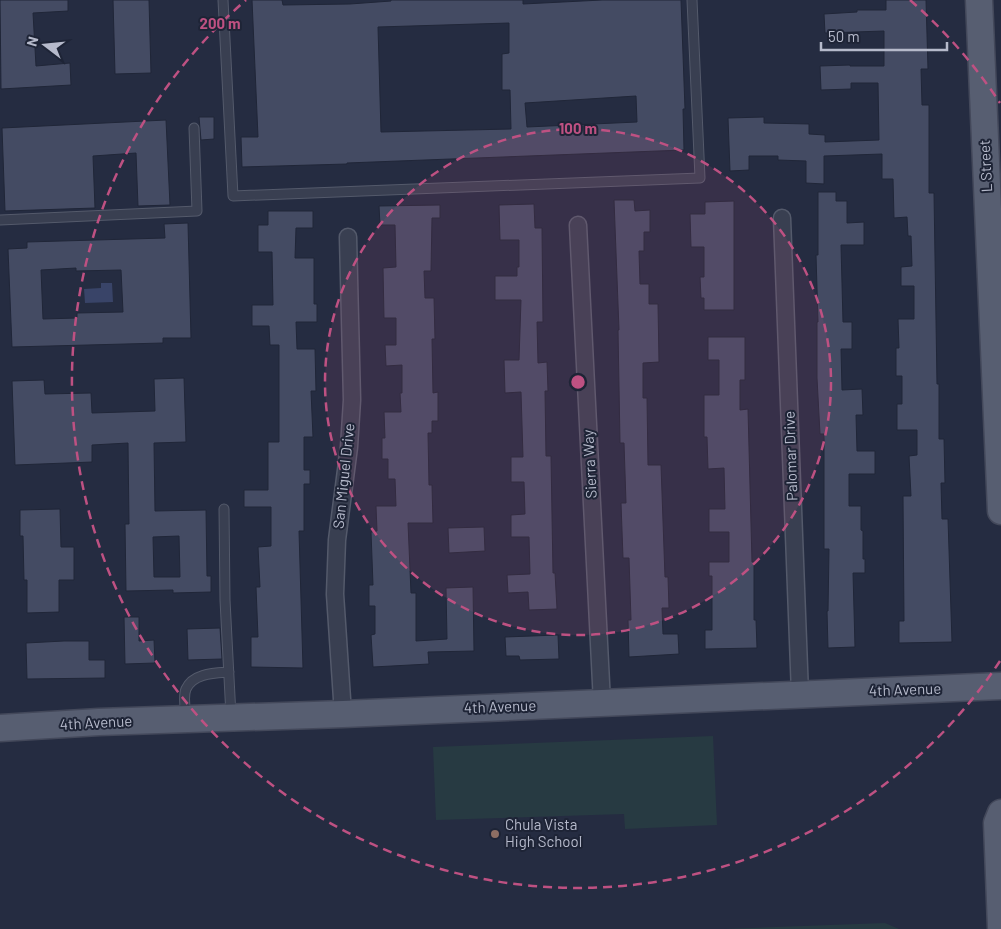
<svg xmlns="http://www.w3.org/2000/svg" width="1001" height="929" font-family="Barlow,sans-serif">
<style>
.green{fill:#273a42}
.water{fill:#394468}
.building{fill:#444b63;stroke:#202638;fill-rule:evenodd}
.lines{fill:none;stroke-linecap:round;stroke-linejoin:round}
.lane-casing{stroke:#545a6b;stroke-width:11}
.street-casing{stroke:#545a6b;stroke-width:19}
.primary-casing{stroke:#43485a;stroke-width:29}
.lane{stroke:#393f51;stroke-width:9}
.street{stroke:#393f51;stroke-width:16}
.primary{stroke:#575e71;stroke-width:26}
.ring{fill:none;stroke:#be5182;stroke-width:2.5;stroke-dasharray:9 6}
.education-dot{fill:#8d6e63;stroke:#1e2436;stroke-width:2}
.labels{text-anchor:middle;stroke-width:4;stroke-linejoin:round;paint-order:stroke}
.street-label{font-size:15px;fill:#b6bacb;stroke:#1e2436}
.poi-label{font-size:15px;fill:#b6bacb;stroke:#1e2436;text-anchor:start}
.centre{fill:#be5182;stroke:#1e2436;stroke-width:2.5}
.ring-label{font-size:15px;text-anchor:middle;font-weight:bold;fill:#be5182;stroke:#1e2436;stroke-width:4;stroke-linejoin:round;paint-order:stroke}
</style>
<rect width="100%" height="100%" fill="#252c41"/>
<path class="green" d="M713,736L717,825L625,829L624,814L436,820L433,747Z
M885,923L899,929H724Z"/>
<path class="water" d="M101,283H112L113,302L85,303L84,289L101,288Z"/>
<path class="building" d="M0,0H68V11L33,13L36,66L70,63L71,85L1,89Z
M113,0H149L151,73L115,74Z
M252,0H282L283,5L350,4L391,1V0H523V4L602,0H681L685,109H683L684,150L347,163V164L242,167L241,137H258ZM509,23V53L502,54V90H510L511,129L381,132L378,27ZM636,96L637,122L527,127L525,103Z
M886,0H926L928,69H921L922,105H929V193H934L937,384H939V439H944L945,483H941L942,519H948L952,642L899,643V621H904L903,496H911L909,456L917,455V430H897V404H902V376H896V348H899L898,319H914V286H901V267L912,266L911,236H908L907,217L894,218L893,179H882V154L824,156V184L806,183V161L778,160V156H749V170L730,171L728,118L764,117V123L809,124V134L825,135V142L879,140L878,83H851V89L821,90L820,66L850,65V66H884V31L825,33L824,14L857,12V10H886Z
M199,117H214V139L201,140Z
M166,120L170,205L138,206L136,153L93,156L95,208L5,211L2,128Z
M818,192H836V201H847V223L864,222V245H841L843,322H852V349H841L842,390L862,389L863,415H856L857,451H875V474H849V506H861V530L863,531V559H865V573H853L855,647L828,648L827,611H828L829,549H824V434H820L817,378V322H818L816,255H818Z
M614,200H634L635,211L650,210V232H644V251H639L640,284H649V304H658L659,362L643,363V398H647L648,465H661L665,577H668L669,608H662L663,634H678L679,654L629,657L628,620H631L629,558H623L621,503H626L624,443H620L618,330H619Z
M734,201V310H704V298H701L700,277H704V247H691L690,214H705V202Z
M534,204L535,228H542L543,322H537L538,363L547,362L548,391H545L546,456H551L553,573H555L557,609L529,610L528,592L508,593L507,575L530,574L529,537H511V515L525,514L524,482H511V457H523L521,392L505,393L504,360H519L521,300H495V276H517V267H519V240H500L499,205Z
M440,205V218H432L431,271H424L425,298H434L435,339H432L433,393L438,392V421H432V433H428L429,485H432L433,523H408L411,593H416V641L447,639L446,588L473,587L474,651L428,652L429,664L373,667L371,635L375,634V606H369V585H373L371,532L377,531L376,506H396L395,479H388V459H382V438H385L384,412H401L400,393H402V365L386,366L385,345H396V318H384L383,268L396,267L395,225H380L379,206Z
M268,211H313V228H296L295,258H314V304H317V322H296L297,349H315L316,391H311L313,437H304V470H310V484H304V531H299L303,668L251,667V637H258L256,587H260L258,547L271,546V507H244V490H268V442H279V345H270L269,326H252V305H273L272,252H258V225H268Z
M188,223L191,338H163V343L12,347L8,249L27,248V242L165,238L164,224ZM76,268V271L121,270L123,312L77,313V318L43,319L41,270Z
M708,337H745V380H740V410L748,409L752,562H754V620H756L757,648L705,649V630H712V576H709V562H729V532H709V509H725L724,468L708,469L707,437H704V395H719V360H708Z
M184,378L186,442L154,443L155,511L206,510L207,576H211V592L173,593V590L126,591L125,524H129L128,443L92,445V462L15,465L12,381L44,380L45,394L91,393L92,413L155,411L154,379ZM179,536L180,577H154L153,537Z
M60,509L61,547H74V580H59V612L27,613V580H24L23,536H20V510Z
M484,527L485,551L449,553L448,528Z
M124,617H139V641L154,640L155,663L125,664Z
M220,628L222,659L188,660L187,629Z
M558,635L559,659L520,660L519,656H506L505,637Z
M64,641H89V660H105V678L27,679L26,643Z"/>
<g class="lines">
<g class="lane-casing">
<path id="lane" d="M223,0L233,196L700,178L692,0
M0,220L197,211L194,128
M224,509L225,600L231,716
M186,716C185,708 183,696 186,689C193,673 215,673 229,672"/>
</g>
<g class="street-casing">
<path id="street" d="M782,218L800,694
M578,225L602,703
M343,714L335,594L337,540L349,447L352,400L348,237"/>
</g>
<g class="primary-casing">
<path id="primary" d="M979,0L1001,511
M0,728L99,722L343,714L1001,686
M1001,813L997,823L1001,927"/>
</g>
<use href="#lane" class="lane"/>
<use href="#street" class="street"/>
<use href="#primary" class="primary"/>
</g>
<circle cx="578" cy="382" r="253" fill="#be5182" fill-opacity=".12"/>
<g class="ring">
<circle cx="578" cy="382" r="253"/>
<path d="M1000 661A506 506 0 1 1 246 0M910 0A506 506 0 0 1 1000 103"/>
</g>
<circle class="education-dot" cx="495" cy="834" r="5"/>
<g class="labels">
<g class="street-label">
<text transform="translate(986 166) rotate(-93)" y="5">L Street</text>
<text transform="translate(791 456) rotate(-92)" y="5">Palomar Drive</text>
<text transform="translate(590 464) rotate(-93)" y="5">Sierra Way</text>
<text transform="translate(344 476) rotate(-84)" y="5">San Miguel Drive</text>
<text transform="translate(905 690) rotate(-2)" y="5">4th Avenue</text>
<text transform="translate(500 707) rotate(-2)" y="5">4th Avenue</text>
<text transform="translate(96 723) rotate(-3)" y="5">4th Avenue</text>
</g>
<g class="poi-label">
<text x="505" y="830">Chula Vista<tspan x="505" dy="17">High School</tspan></text>
</g>
</g>
<circle cx="578" cy="382" r="8" class="centre"/>
<g class="ring-label">
<text x="220" y="29">200 m</text>
<text x="578" y="134">100 m</text>
</g>
<g transform="translate(45 45) rotate(286)" stroke="#1e2436" stroke-width="4" paint-order="stroke">
<path d="M0-4L9 19L0 12L-9 19Z" fill="#b6bacb"/>
<text y="-8" font-size="14" font-weight="bold" text-anchor="middle" fill="#b6bacb">N</text>
</g>
<path d="M821 42v8h126v-8" fill="none" stroke="#b6bacb" stroke-width="2.5"/>
<text x="828" y="42" font-size="15" fill="#b6bacb" stroke="#1e2436" stroke-width="4" paint-order="stroke">50 m</text>
</svg>
